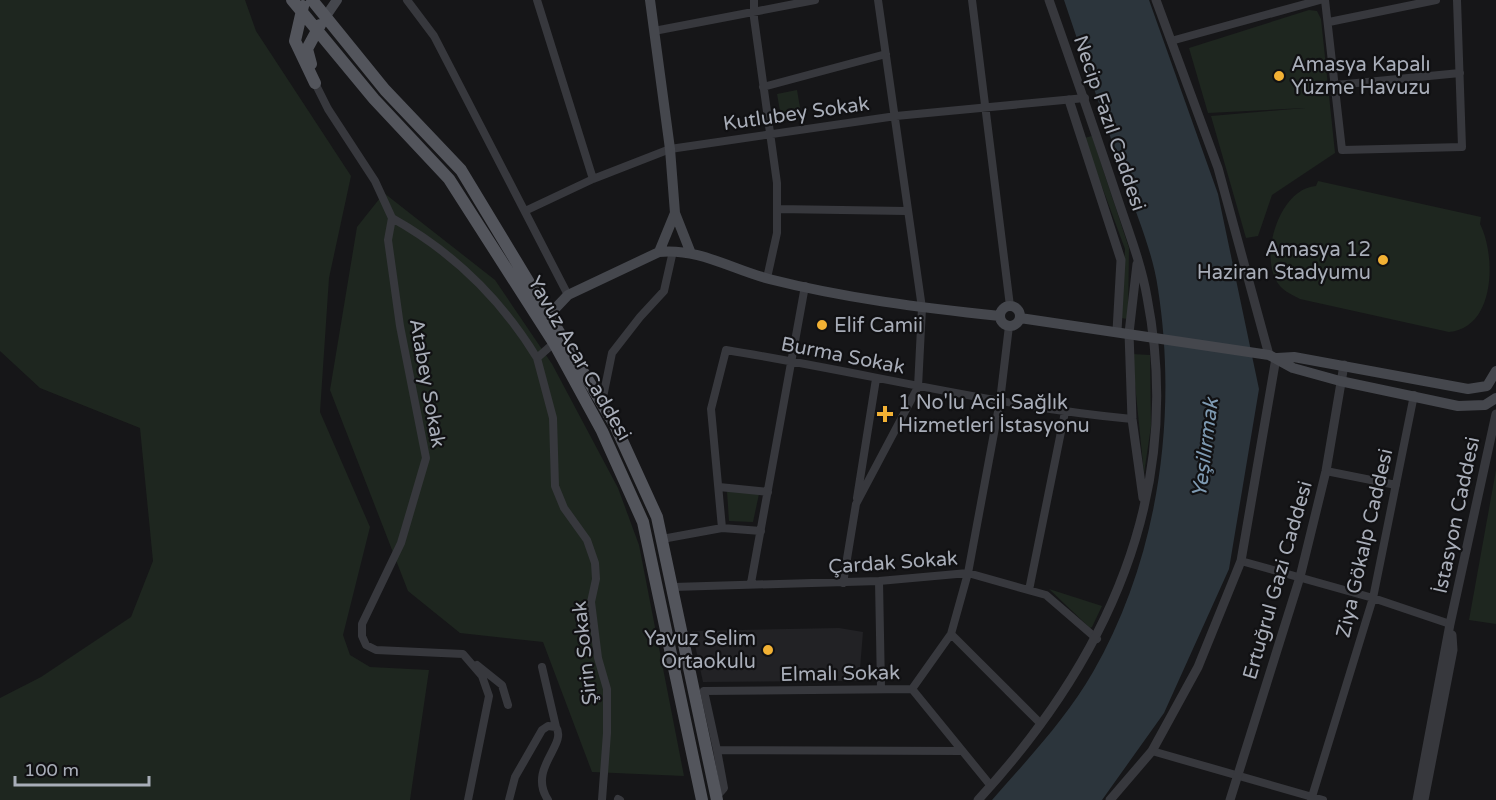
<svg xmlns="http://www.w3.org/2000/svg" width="1496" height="800" font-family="'Varela Round',sans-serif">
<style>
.built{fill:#222225}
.green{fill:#1e261f}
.water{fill:#2c353c}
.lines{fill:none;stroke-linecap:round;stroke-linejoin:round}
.minor{stroke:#37383d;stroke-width:8}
.tertiary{stroke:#37383d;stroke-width:9}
.secondary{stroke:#45474d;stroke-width:10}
.primary{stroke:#53555c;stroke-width:12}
.poi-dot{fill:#f2b134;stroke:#111113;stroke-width:2}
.labels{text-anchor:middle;stroke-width:4.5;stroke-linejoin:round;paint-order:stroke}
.poi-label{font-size:20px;fill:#a8adb8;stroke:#111113;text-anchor:start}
.street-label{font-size:20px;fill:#a8adb8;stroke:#111113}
.water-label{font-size:21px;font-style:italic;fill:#7f9bb3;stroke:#111113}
</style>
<rect width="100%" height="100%" fill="#161618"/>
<path class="built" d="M839,628L863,632L859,681L703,682L692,631Z"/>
<path class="green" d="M0,0H245L256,31L351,176L329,278L320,412L370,527L343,635L350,655L370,667L429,670L410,800H0V698L41,677L131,617L153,561L140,428L40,388L0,351Z
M1309,10L1317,11L1321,19L1335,153L1272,195L1258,236L1246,238L1211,116L1305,108L1208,113L1189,48Z
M797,90L802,119L782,122L777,94Z
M1092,136L1129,248L1128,319L1121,318L1125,249L1084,138Z
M1318,181L1481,217L1480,224C1496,255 1496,328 1449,332L1300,299C1293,295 1285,292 1280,286C1257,260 1279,188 1316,186Z
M384,193L495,280L552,364L618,488L639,545L684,776L592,772L543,642L460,633L408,591L330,390L357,227Z
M1132,354L1150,355L1151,426L1144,474Z
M1496,470V624L1469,620Z
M727,491L759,494L753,522L729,521Z
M1049,589L1102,606L1092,627L1090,628Z"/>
<path class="water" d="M1064,0H1149L1218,194L1259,389L1229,569L1164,713L1102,800H992C1027,760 1066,719 1093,672C1158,559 1178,418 1158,289C1153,253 1137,216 1125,181C1105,120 1084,60 1064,0Z"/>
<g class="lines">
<path class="minor" d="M407,0L434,36L568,295
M537,0L593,179
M754,0V18L777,183V233L767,278
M972,0L1010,306
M1325,0L1342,150L1462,147L1457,0
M1329,22L1436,0
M654,31L815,0
M1171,41L1320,0
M315,83L328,109L375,181L392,218
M1336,85L1460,73
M763,87L886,54
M777,209L906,211
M525,211L593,179L670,149L896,116L1085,98
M554,343L537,358L553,418L555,486L564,508L587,540L595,563L596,579L591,602L598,658L607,689V733L602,800
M602,402L612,353L640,317L664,291L673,251
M1326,471L1396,485
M719,487L768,492
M857,498L876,379
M722,528L711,409L726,350C862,372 995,406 1132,419
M662,539L722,528L761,531
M1241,561L1373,598L1450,624
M879,581L881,688
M751,583L805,286
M843,583L856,504L918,387L922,308L878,0
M673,587L879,581L968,573L1046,595L1097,639
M1029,590L1065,412
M951,634L1041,724
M477,665L502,685L508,705
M542,667L556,727
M912,689L951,634L968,573L1000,401L1009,326
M717,750L704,691L912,689L991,786
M1152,751L1323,800
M716,797L724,788L717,750L962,751
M618,799L620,800
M468,800L489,696L482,676L463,654L376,650L366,645L362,636V624L401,543L426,458L400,326L388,240L392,218C453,252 501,299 537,358
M509,800L515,777L542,730L548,726L556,727C568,745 527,768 548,800
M1311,800L1373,598L1414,395"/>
<path class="tertiary" d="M1156,0L1218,168L1269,355
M1069,100L1121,260L1117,331
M1137,264L1129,333L1132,419L1143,498
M978,800C1108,659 1185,492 1147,297C1141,263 1128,230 1117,197C1095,131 1072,65 1049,0
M1110,800L1152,751L1198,667L1241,561L1276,358
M1230,800L1300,577L1326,471L1344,365
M1417,800L1450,624L1496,414
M1424,800L1453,650L1452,635"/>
<path class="secondary" d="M650,0L670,149L675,213L690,251
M326,16L337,0
M659,252L675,213
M1000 316a10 10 0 1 1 20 0a10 10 0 1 1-20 0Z
M550,314L568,295L659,252C699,248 731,269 769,279C844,298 922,308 1000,316
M1020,318L1269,355L1293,368L1340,381L1458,406L1485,405L1496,398
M1277,358L1294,357L1468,389L1487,386L1496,371"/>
<path class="primary" d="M292,0L374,99L449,179L554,343L602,431L643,522L702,800
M312,0L385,90L461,170L615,425L657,517L717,800
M303,6L295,41L315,83
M311,64L307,49L320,25"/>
</g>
<g class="poi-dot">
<circle cx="1279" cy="76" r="6"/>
<circle cx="1383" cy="260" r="6"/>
<circle cx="822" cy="325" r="6"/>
<path d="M882 405h6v6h6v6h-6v6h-6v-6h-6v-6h6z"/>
<circle cx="768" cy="650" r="6"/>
</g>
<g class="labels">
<g class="poi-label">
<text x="1291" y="71">Amasya Kapalı<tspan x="1291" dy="23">Yüzme Havuzu</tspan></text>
<text x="1371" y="256" text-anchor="end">Amasya 12<tspan x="1371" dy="23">Haziran Stadyumu</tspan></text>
<text x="834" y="332">Elif Camii</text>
<text x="898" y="409">1 No'lu Acil Sağlık<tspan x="898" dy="23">Hizmetleri İstasyonu</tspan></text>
<text x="756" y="645" text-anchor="end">Yavuz Selim<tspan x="756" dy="23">Ortaokulu</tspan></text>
</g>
<g class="street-label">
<text transform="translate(796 113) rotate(-8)" y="7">Kutlubey Sokak</text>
<text transform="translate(1110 123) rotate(71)" y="7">Necip Fazıl Caddesi</text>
<text transform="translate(843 355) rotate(11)" y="7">Burma Sokak</text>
<text transform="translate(580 358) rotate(60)" y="7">Yavuz Acar Caddesi</text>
<text transform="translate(428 383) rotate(80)" y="7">Atabey Sokak</text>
<text transform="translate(1456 515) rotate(-78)" y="7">İstasyon Caddesi</text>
<text transform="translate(1364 543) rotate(-77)" y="7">Ziya Gökalp Caddesi</text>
<text transform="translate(893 562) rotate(-4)" y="7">Çardak Sokak</text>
<text transform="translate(1277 580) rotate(-74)" y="7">Ertuğrul Gazi Caddesi</text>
<text transform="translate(584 653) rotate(-96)" y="7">Şirin Sokak</text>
<text transform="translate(840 673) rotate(-1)" y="7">Elmalı Sokak</text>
</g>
<g class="water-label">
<text transform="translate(1205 448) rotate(-83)" y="7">Yeşilırmak</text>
</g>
</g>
<path d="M15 776v9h134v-9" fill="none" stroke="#a8adb8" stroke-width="3"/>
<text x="24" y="776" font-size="18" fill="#a8adb8" stroke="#111113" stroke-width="4.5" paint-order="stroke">100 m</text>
</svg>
